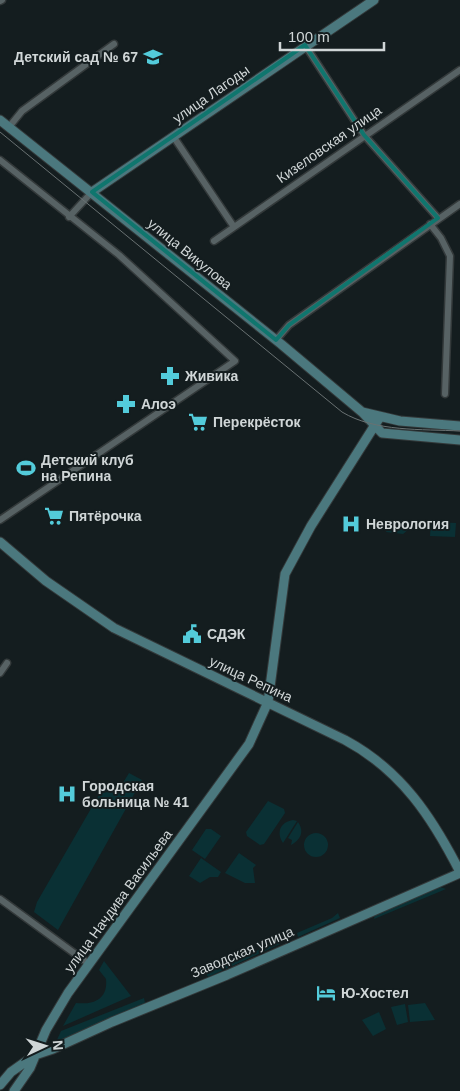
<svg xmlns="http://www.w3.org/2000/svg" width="460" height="1091" font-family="Helvetica,sans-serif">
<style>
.green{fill:#0a3034}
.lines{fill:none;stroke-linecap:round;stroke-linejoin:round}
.street-casing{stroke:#33393a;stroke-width:9}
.secondary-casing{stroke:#33393a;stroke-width:11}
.street{stroke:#576264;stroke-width:6}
.secondary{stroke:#4b787e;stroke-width:9}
.tram{stroke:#697172;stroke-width:1}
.marked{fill:none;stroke:#0f766e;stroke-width:4;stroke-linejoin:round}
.labels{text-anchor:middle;stroke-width:4;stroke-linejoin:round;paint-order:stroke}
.poi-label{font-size:14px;font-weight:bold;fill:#d0d6d7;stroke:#141d1f;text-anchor:start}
.street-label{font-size:14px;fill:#d0d6d7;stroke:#141d1f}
</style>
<rect width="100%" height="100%" fill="#141d1f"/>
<path class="green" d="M390,522H399L409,529L403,534L386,532Z
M431,522L456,523L455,537L430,536Z
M129,773L142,780L58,930L34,912L37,902L100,793L118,791Z
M268,801L284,809L285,813L264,844L260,845L247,836L246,832Z
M293,820L297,821L283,843C276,833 280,822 293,820Z
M298,822C305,832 300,840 291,845L292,840L288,838Z
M206,829H211L221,836L205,859L192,850Z
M304 845a12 12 0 1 1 24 0a12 12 0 1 1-24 0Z
M239,853L256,865L253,868L255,883H245L225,873Z
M201,858L221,872L218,877H210L200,883L189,876Z
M440,887L446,889L374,919L375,914Z
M338,913L340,918L298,937L297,933L332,918Z
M279,941L280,944L208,977L206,973Z
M104,961L131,996L63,1026L76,1003C94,1005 108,999 106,979L99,970Z
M144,998L145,1003L56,1042L61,1031Z
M425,1003L435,1020L410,1022L408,1005Z
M405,1004L408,1022L397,1025L391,1007Z
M379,1012L386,1029L373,1036L362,1020Z"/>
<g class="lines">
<g class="street-casing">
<path id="street" d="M0,1L2,0
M305,45L364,135L438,218
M9,127L22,111L114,44
M173,136L234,227
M0,160L119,255L235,361L0,520
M69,217L92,192
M430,224L441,238L450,256L445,394
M214,241L460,70
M276,340L289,325L460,204
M0,673L7,663
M0,899L89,964"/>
</g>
<g class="secondary-casing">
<path id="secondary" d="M0,120L281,344L362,412L382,433L460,440
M92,192L374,0
M362,412L400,421L460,426
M0,542L46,581L114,628L345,740C401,770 432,817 460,872
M0,1085L11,1072L35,1055L53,1049L112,1022L227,975L460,873
M14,1091L30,1068L46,1030L68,993L249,744L268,702L285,574L311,526L380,417"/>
</g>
<use href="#street" class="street"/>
<use href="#secondary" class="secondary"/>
<path class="tram" d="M0,132L342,412C375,432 422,429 460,431"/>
</g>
<path class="marked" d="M305,45L364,135L438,218L289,325L276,340L92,192Z"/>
<defs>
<g id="school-bare" transform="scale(1.5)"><path d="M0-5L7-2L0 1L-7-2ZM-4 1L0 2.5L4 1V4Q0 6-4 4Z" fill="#53cbda" stroke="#141d1f" stroke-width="2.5" paint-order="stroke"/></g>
<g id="pharmacy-bare" transform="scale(1.5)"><path d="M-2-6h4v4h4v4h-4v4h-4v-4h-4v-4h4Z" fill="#53cbda" stroke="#141d1f" stroke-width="2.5" paint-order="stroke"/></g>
<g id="supermarket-bare" transform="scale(1.5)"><path d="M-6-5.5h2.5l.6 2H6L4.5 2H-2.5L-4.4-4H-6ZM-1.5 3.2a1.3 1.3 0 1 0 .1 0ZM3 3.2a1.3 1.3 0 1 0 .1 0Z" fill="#53cbda" stroke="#141d1f" stroke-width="2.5" paint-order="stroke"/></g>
<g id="stadium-bare" transform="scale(1.5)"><path d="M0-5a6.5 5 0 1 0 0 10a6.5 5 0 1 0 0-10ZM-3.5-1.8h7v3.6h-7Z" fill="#53cbda" stroke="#141d1f" stroke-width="2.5" paint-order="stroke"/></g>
<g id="hospital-bare" transform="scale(1.5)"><path d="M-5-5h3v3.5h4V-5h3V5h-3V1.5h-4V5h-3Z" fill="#53cbda" stroke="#141d1f" stroke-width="2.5" paint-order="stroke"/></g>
<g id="civic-bare" transform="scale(1.5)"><path d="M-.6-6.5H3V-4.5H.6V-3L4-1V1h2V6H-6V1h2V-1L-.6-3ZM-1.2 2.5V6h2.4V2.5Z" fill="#53cbda" stroke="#141d1f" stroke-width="2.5" paint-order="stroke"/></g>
<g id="hotel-bare" transform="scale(1.5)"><path d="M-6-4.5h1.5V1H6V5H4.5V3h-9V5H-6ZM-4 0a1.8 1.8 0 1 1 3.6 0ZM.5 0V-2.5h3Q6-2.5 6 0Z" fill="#53cbda" stroke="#141d1f" stroke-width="2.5" paint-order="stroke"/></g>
</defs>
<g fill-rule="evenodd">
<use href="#school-bare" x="153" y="57"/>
<use href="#pharmacy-bare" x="170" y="376"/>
<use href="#pharmacy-bare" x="126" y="404"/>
<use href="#supermarket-bare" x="198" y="422"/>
<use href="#stadium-bare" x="26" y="468"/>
<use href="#supermarket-bare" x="54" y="516"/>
<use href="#hospital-bare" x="351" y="524"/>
<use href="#civic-bare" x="192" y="634"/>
<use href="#hospital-bare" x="67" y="794"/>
<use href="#hotel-bare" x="326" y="993"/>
</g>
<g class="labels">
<g class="poi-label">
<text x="138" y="62" text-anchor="end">Детский сад № 67</text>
<text x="185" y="381">Живика</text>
<text x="141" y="409">Алоэ</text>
<text x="213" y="427">Перекрёсток</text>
<text x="41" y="465">Детский клуб<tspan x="41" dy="16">на Репина</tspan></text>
<text x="69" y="521">Пятёрочка</text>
<text x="366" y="529">Неврология</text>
<text x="207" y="639">СДЭК</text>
<text x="82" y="791">Городская<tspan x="82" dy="16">больница № 41</tspan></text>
<text x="341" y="998">Ю-Хостел</text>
</g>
<g class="street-label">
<text transform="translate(211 94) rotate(-35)" y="5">улица Лагоды</text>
<text transform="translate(329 144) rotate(-35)" y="5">Кизеловская улица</text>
<text transform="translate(190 254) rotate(39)" y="5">улица Викулова</text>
<text transform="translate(251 679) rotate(25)" y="5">улица Репина</text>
<text transform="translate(118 901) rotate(-54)" y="5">улица Начдива Васильева</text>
<text transform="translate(242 952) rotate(-23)" y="5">Заводская улица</text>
</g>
</g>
<g transform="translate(45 1046) rotate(86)" stroke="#141d1f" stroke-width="4" paint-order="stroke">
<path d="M0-4L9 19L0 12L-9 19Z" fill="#d0d6d7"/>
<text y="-8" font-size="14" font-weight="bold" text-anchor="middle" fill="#d0d6d7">N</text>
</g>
<path d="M280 42v8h104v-8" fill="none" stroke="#d0d6d7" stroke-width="2.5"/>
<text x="288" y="42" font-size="15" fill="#d0d6d7" stroke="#141d1f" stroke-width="4" paint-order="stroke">100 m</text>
</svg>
